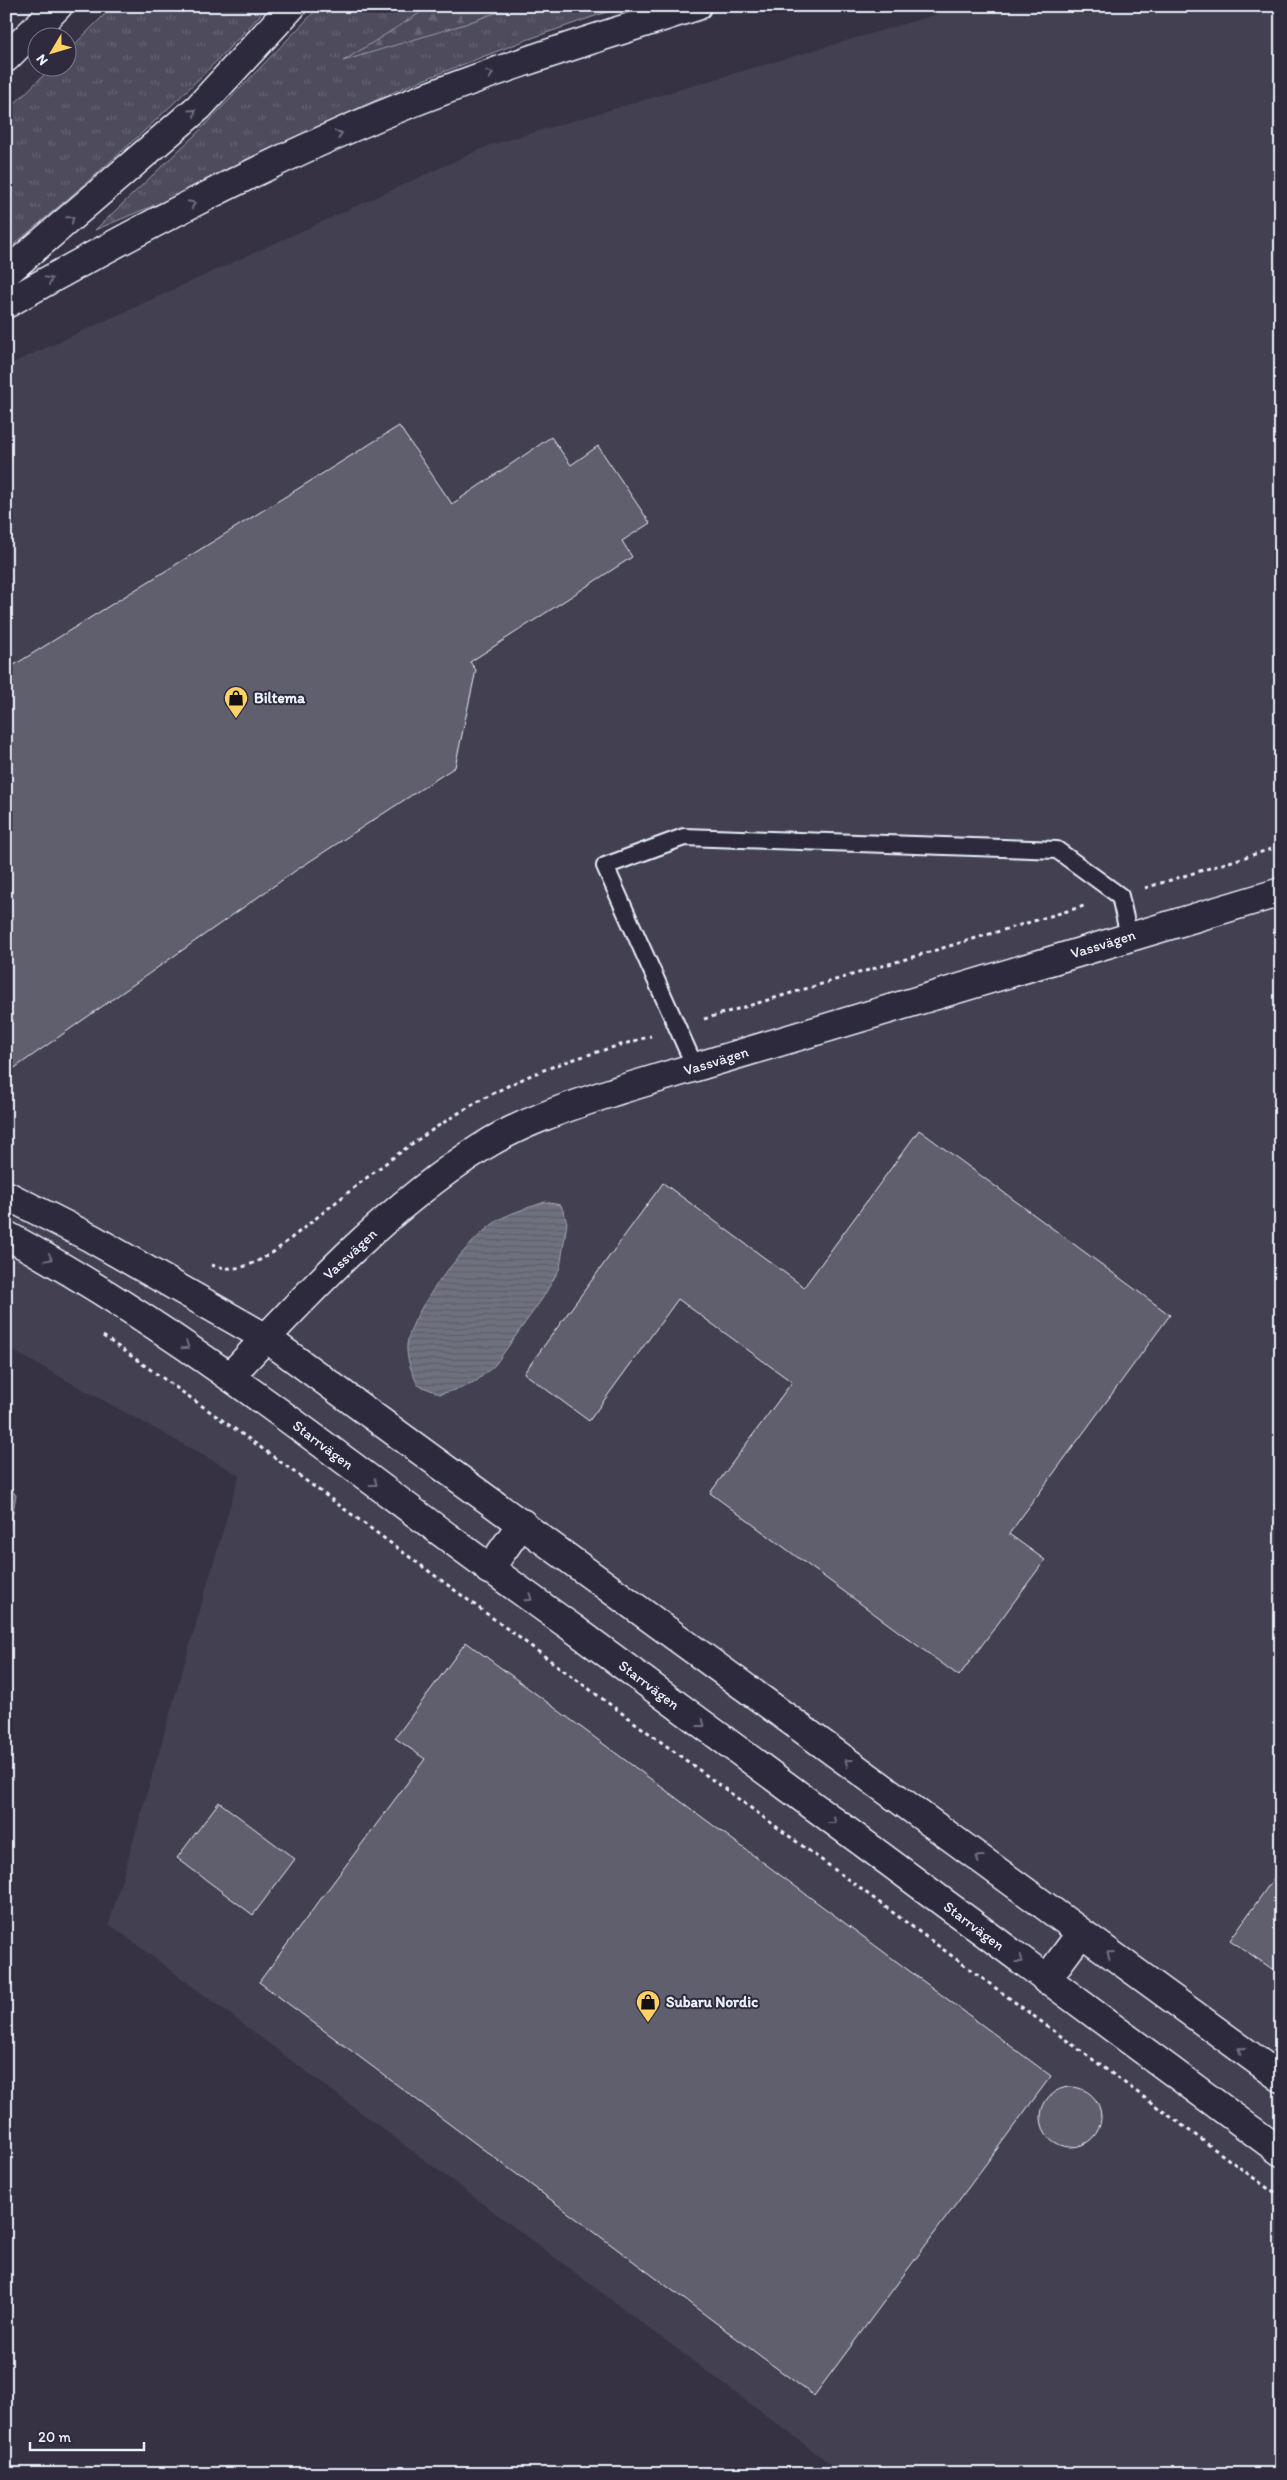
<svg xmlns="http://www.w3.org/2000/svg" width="1287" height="2480" font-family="Itim,sans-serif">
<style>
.built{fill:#433f51}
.grass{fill:url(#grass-tufts);stroke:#9a9eaa}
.forest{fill:url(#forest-firs);stroke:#9a9eaa}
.water{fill:url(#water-rules);stroke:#a0a4af}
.building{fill:#605e6e;stroke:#e8f1f8}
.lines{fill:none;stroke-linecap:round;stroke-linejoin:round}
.lane-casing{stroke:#e8f1f8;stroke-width:20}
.secondary-casing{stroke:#e8f1f8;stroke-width:31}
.highway-casing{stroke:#e8f1f8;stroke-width:31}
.path{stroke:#e8f1f8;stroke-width:3;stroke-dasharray:4 4;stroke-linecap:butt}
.lane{stroke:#2f2a3d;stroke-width:16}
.secondary{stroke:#2f2a3d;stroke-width:28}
.highway{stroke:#2f2a3d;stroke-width:28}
.oneway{stroke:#70707e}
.labels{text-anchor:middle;stroke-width:4;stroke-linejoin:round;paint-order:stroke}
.poi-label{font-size:15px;font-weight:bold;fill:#e8f1f8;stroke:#2f2a3d;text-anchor:start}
.street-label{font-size:15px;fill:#e8f1f8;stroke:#2f2a3d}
</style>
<defs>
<pattern id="grass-tufts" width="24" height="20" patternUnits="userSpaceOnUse" patternTransform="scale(1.25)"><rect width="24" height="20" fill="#4d4b5c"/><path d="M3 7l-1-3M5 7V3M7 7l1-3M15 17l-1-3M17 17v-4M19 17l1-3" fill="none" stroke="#676574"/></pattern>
<pattern id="forest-firs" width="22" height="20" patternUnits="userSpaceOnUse" patternTransform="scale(1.25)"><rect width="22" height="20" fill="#4d4b5c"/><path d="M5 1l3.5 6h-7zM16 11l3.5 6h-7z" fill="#676574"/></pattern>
<pattern id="water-rules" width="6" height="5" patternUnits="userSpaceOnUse" patternTransform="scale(1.25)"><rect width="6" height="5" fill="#70717f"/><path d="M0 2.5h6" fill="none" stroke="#5b5c64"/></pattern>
</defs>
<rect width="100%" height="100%" fill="#363244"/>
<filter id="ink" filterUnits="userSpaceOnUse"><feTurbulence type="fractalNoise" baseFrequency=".02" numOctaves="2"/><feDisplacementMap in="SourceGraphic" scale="10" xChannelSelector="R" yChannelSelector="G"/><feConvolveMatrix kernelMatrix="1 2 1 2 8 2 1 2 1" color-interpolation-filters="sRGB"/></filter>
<g filter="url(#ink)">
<path class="built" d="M965,6H1281V2474H844L109,1924L239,1475L6,1347V366L490,145Z"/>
<path class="grass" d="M113,6H268C189,95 97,175 6,251V112L51,68H68V51Z
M320,6H624L529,39L407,86L286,141L174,197L95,230L196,134Z"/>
<path class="forest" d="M431,6H514L465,24L343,61Z"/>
<path class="water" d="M545,1202L561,1205L567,1223L560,1268L542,1299L495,1365L474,1383L459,1389L440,1394L418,1385C412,1373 406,1359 407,1345C410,1310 471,1235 502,1218C515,1211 531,1207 545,1202Z
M6,1483L16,1495L6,1554Z"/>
<path class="building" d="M399,426L452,504L551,437L571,465L598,446L650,523L622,541L632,557L470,662L476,670L455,767L298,869L6,1074V670Z
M919,1130L1170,1315L1009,1534L1045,1560L959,1676L710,1493L792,1382L678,1299L589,1421L524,1373L663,1183L804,1287Z
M466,1642L1051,2076L814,2396L259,1982L425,1759L395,1738Z
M219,1802L295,1859L253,1915L177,1858Z
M1281,1868V1975L1230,1940Z
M1041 2117a30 30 0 1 1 60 0a30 30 0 1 1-60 0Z"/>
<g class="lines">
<g class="lane-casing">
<path id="lane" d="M695,1067L605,866L684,837L1057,850L1120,896L1129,936"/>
</g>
<g class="secondary-casing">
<path id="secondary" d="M6,1195L91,1238L266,1338L1281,2078
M6,1235C209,1346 386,1497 574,1629L1281,2152
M231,1375C308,1293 387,1207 482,1147C525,1120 574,1105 622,1089L1281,892
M489,1570L522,1523
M1046,1980L1081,1933"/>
</g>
<g class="highway-casing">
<path id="highway" d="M6,58L58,6
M6,273L199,107L292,6
M6,304C127,236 250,170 379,116C482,73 590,40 697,6"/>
</g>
<path class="path" d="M1145,888L1281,846
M704,1019L1084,906
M211,1265C239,1273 252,1265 275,1251C351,1191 425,1125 514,1083C557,1062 605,1050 651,1036
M103,1336L256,1444L1281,2198"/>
<use href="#lane" class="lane"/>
<use href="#secondary" class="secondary"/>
<use href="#highway" class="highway"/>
</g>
<defs><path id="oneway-chevron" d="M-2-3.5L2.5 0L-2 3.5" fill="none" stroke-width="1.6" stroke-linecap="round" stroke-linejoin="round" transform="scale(1.25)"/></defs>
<g class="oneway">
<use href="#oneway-chevron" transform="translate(490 74) rotate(-21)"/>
<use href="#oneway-chevron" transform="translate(193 112) rotate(-42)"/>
<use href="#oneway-chevron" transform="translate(339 134) rotate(-25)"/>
<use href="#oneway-chevron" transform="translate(192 204) rotate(-26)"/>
<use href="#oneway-chevron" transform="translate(71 219) rotate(-40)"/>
<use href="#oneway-chevron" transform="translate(49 280) rotate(-29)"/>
<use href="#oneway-chevron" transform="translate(49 1258) rotate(29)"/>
<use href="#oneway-chevron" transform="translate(186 1346) rotate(33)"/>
<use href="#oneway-chevron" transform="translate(374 1483) rotate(37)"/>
<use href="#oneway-chevron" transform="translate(529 1598) rotate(35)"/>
<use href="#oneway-chevron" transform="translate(702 1724) rotate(37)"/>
<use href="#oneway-chevron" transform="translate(848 1762) rotate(-144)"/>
<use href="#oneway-chevron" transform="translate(833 1821) rotate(37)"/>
<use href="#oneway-chevron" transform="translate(979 1858) rotate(-144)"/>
<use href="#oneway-chevron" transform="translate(1110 1954) rotate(-144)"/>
<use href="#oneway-chevron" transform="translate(1020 1960) rotate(37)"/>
<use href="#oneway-chevron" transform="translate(1241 2050) rotate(-144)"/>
</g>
</g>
<defs>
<g id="shop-pin" transform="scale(1.25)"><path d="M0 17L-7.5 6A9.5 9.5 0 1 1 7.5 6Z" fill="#ffd166" stroke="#2f2a3d"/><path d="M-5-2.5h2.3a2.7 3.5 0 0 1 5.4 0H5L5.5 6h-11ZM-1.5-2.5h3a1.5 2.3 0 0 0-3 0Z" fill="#111"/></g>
</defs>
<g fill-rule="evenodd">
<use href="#shop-pin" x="236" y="698"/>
<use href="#shop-pin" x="648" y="2002"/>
</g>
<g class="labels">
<g class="poi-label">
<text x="254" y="703">Biltema</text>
<text x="666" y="2007">Subaru Nordic</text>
</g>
<g class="street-label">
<text transform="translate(1103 944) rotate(-17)" y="5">Vassvägen</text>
<text transform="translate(716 1061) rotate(-17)" y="5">Vassvägen</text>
<text transform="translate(350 1254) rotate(-43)" y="5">Vassvägen</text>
<text transform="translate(323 1445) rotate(37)" y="5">Starrvägen</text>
<text transform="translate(649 1685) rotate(37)" y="5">Starrvägen</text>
<text transform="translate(974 1926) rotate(37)" y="5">Starrvägen</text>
</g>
</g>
<rect width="1287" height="2480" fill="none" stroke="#2f2a3d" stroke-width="25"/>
<rect x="12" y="12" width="1262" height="2455" fill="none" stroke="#e8f1f8" stroke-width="2" filter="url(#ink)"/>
<g transform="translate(52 52) rotate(232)"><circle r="24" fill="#2f2a3d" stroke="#797a88"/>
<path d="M0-4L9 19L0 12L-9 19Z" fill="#ffd166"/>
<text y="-8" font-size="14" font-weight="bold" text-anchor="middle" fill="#e8f1f8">N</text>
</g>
<path d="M30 2442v8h114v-8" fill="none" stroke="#e8f1f8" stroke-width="2.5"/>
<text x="38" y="2442" font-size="15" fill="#e8f1f8" stroke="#2f2a3d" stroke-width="4" paint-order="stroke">20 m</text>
</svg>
